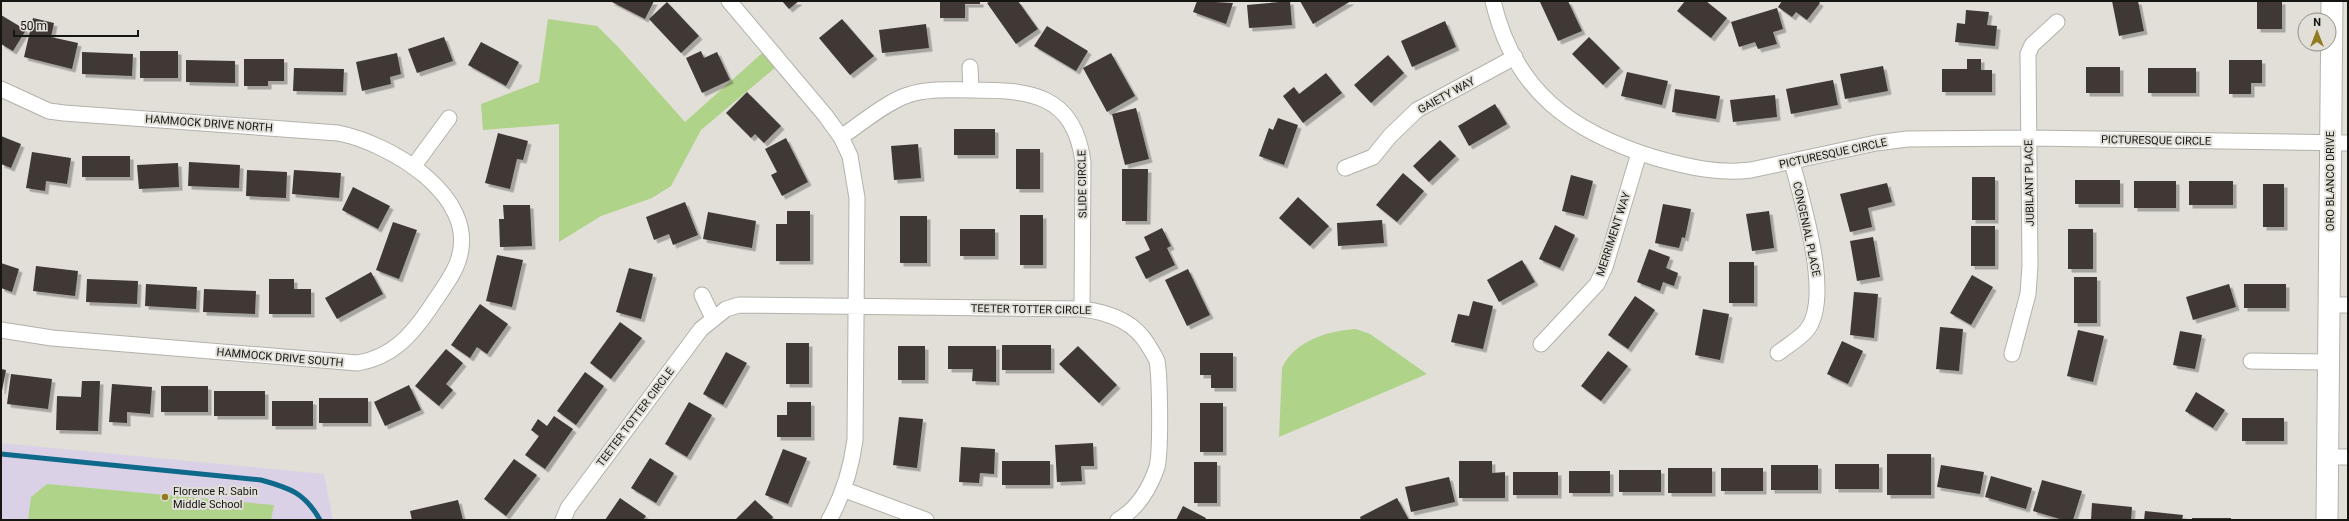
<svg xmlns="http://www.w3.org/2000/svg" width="2349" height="521" font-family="Roboto,sans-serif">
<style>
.education{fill:#dad1e6}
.green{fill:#afd389}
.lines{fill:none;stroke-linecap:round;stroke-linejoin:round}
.stream{stroke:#0e698a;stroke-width:5}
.building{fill:#3f3836;filter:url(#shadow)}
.street-casing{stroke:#b3b2aa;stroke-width:17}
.secondary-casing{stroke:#b3b2aa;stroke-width:23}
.street{stroke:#fff;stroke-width:15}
.secondary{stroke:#fff;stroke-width:21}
.poi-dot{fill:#917a20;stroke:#e1dfd7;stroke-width:1.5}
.labels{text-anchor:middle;stroke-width:4;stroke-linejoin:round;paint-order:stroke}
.street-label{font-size:11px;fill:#151512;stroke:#e1dfd7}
.poi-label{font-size:11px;fill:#151512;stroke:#e1dfd7;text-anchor:start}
</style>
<defs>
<filter id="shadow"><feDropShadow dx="3.5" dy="3.5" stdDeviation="0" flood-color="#0004"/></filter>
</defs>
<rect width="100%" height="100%" fill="#e1dfd7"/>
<path class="education" d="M1,443L324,474L333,520H1Z"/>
<path class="green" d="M548,19L597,26L620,49L685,122L768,48L782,62L701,130L671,186L652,198L601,216L559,242V124L483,130L481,104L539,82Z
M1356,329L1370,334L1427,374L1279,437L1282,368C1295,340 1328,331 1356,329Z
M47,484L274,505L271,520H28L31,497Z"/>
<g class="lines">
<path class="stream" d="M1,454L261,480C290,488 305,493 320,520"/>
</g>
<path class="building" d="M610,1H654L645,19Z
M782,1H799L789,9Z
M940,1H980V4H965V18H940Z
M991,1H1018L1038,29L1016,44L987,3Z
M1197,1L1233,3L1226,24L1193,12Z
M1290,1L1292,25L1249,28L1247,5Z
M1300,1H1351L1313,24Z
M1568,1L1582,31L1558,41L1540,2Z
M1685,1H1706L1727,18L1711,38L1677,11Z
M1782,1H1818L1820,3L1807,20L1796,12L1792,17L1778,7Z
M2112,1H2138L2144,31L2119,36Z
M2257,1H2282V29H2257Z
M667,2L699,36L681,53L649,19Z
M1777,8L1783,29L1773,32L1777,44L1758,49L1755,42L1739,47L1731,22Z
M1966,10L1989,12L1987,25L1997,26L1995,46L1955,42L1957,23L1965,24Z
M1,15L26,30L13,51L1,44Z
M33,18L54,23L51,37L78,43L72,69L24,57Z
M842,19L874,56L850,75L819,38Z
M1445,21L1456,47L1412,67L1401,41Z
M926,24L929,48L882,53L879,30Z
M1047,26L1088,51L1076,71L1034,46Z
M444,37L453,61L417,73L408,49Z
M1589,37L1620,68L1603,85L1572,54Z
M481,42L519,62L506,86L468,65Z
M140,51H178V78H140Z
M701,51L704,58L717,52L730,80L702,93L686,58Z
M82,52L133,54L132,76L82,74Z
M397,53L401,74L390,77L391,84L362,91L356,62Z
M1111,53L1135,96L1107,112L1083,68Z
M1388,55L1404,73L1371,103L1354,85Z
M244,59H284V81H268V86H244Z
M1967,59H1981V70H1992V92H1942V69H1967Z
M186,60L235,61V83L186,82Z
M2229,60H2262V83H2251V94H2229Z
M1883,66L1888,91L1845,99L1840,74Z
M2086,67H2120V93H2086Z
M294,68L344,69L343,92L293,91Z
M2148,68H2196V93H2148Z
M1627,72L1668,81L1662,105L1621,96Z
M1326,73L1342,93L1303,123L1283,96L1294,87L1299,94Z
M1833,80L1838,105L1791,114L1786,89Z
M1675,89L1720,96L1716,119L1672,112Z
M747,92L781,126L764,143L755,134L751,138L726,113Z
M1775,95L1777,117L1733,122L1730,100Z
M1495,104L1507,124L1469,146L1458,126Z
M1136,108L1149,159L1125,165L1112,114Z
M1278,118L1298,125L1284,165L1259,156L1269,128L1273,130Z
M954,129H995V155H954Z
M498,133L528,141L523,160L517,159L510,189L485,183Z
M1,136L21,144L11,168L1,164Z
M786,138L808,182L782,196L771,175L777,172L765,149Z
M1440,140L1456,156L1429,182L1413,166Z
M918,144L921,178L894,180L891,146Z
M1016,149H1040V189H1016Z
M32,152L71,158L67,184L46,181L45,191L26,188Z
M82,156H130V177H82Z
M189,162L240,165L239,188L188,186Z
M178,163L179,187L139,189L137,165Z
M1122,169H1148L1147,221H1122Z
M247,170L287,172L286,198L246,196Z
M294,170L341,173L339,198L292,194Z
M1403,173L1424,191L1397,222L1376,205Z
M1571,175L1593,181L1584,216L1562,211Z
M1972,177H1995V220H1972Z
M2075,180H2120V204H2075Z
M2134,181H2176V208H2134Z
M2189,181H2233V205H2189Z
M1887,183L1892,202L1868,208L1872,227L1850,232L1840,194Z
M2263,184H2284V227H2263Z
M353,187L390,206L378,229L342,210Z
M1298,197L1329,226L1310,246L1279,218Z
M685,202L698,235L673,245L669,234L654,240L646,217Z
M1663,204L1691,209L1685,238L1682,237L1679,248L1655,243Z
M503,205H530L532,246L500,247L499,219H504Z
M787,211H810V261H776V224H787Z
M1769,211L1774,248L1752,251L1746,214Z
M708,212L756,221L752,248L703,239Z
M1020,215H1043V265H1020Z
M900,216H927V263H900Z
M1382,220L1384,243L1338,246L1337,223Z
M393,222L417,230L399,279L376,270Z
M1555,225L1575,235L1560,268L1539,259Z
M1971,226H1995V266H1971Z
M1162,228L1171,246L1167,248L1175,265L1146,279L1135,257L1150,250L1144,237Z
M960,229H995V256H960Z
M2068,229H2093V269H2068Z
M1873,237L1880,277L1857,281L1850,241Z
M1649,249L1670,257L1666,268L1678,273L1674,286L1663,282L1660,291L1637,282Z
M497,255L523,260L512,307L486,301Z
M1522,260L1535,282L1499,302L1487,280Z
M1729,262H1754V303H1729Z
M1,263L19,269L12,292L1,288Z
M36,266L78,271L75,296L33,291Z
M629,268L653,274L641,319L616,312Z
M1188,269L1210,315L1187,326L1165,280Z
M371,272L383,294L337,319L325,298Z
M1972,275L1993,287L1971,325L1950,313Z
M2074,277H2097V323H2074Z
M87,279L138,281L137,304L86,302Z
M269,279H294V289H311V314H269Z
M146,284L197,287L196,309L145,306Z
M2229,284L2236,307L2193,320L2186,297Z
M2244,284H2286V308H2244Z
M204,289L256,291L255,314L203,312Z
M1854,292L1878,294L1874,338L1850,335Z
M1635,296L1655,310L1628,349L1608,335Z
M1473,301L1493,306L1483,349L1451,342L1458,314L1469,316Z
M480,304L508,324L487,354L477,347L470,358L451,345Z
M1703,309L1729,314L1720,360L1695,355Z
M620,322L642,338L611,379L590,363Z
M1940,327L1963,329L1959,371L1936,369Z
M2078,330L2104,336L2093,382L2067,376Z
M2180,331L2202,335L2195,369L2173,365Z
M1842,341L1863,351L1848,384L1827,374Z
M786,343H809V384H786Z
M1002,345H1051V370H1002Z
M898,346H925V380H898Z
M948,346H996V382L972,381L973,369H948Z
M1078,346L1117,385L1099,403L1059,364Z
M446,349L463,363L446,384L453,390L439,406L415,386Z
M1608,351L1628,366L1601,401L1581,386Z
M726,352L747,363L723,405L703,394Z
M1200,353H1233V388H1211V375H1200Z
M1,369L6,370L2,391H1Z
M585,372L604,386L576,425L557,411Z
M11,374L52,379L48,409L7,404Z
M82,381H100L98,431L56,430L57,396L81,397Z
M112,384L152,387L150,414L127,412V423L109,422Z
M409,385L421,410L385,426L374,402Z
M161,386H208V412H161Z
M214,391H265V416H214Z
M2196,392L2225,410L2213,428L2185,411Z
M319,398H368V423H319Z
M272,401H313V426H272Z
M689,402L712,415L687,457L665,444Z
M787,402H811V437H777V415H787Z
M1200,403H1223V452H1200Z
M554,416L573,429L545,469L525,455L539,436L531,430L538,419L547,426Z
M899,417L923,419L917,468L893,465Z
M2242,418H2284V441H2242Z
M1093,443L1094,466H1081L1082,481L1057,482L1055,445Z
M961,447L995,449L994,474L980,473L979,483L959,482Z
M783,449L807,458L788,504L765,495Z
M1887,454H1931V495H1887Z
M650,458L674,473L656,503L631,488Z
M514,459L537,475L506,516L484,499Z
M1002,461H1050V485H1002Z
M1459,461H1492V473L1505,472V498H1459Z
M1194,462H1217V503H1194Z
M1835,464H1879V489H1835Z
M1771,465H1818V490H1771Z
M1941,465L1984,472L1980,494L1937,487Z
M1668,468H1712V493H1668Z
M1721,468H1763V491H1721Z
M1619,470H1661V492H1619Z
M1569,471H1610V493H1569Z
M1513,472H1558V495H1513Z
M1991,476L2032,488L2026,509L1985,497Z
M1449,477L1455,502L1411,512L1405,487Z
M2042,480L2082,491L2073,520H2063L2033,511Z
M620,498L646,516L643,520H605Z
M1397,498L1409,520H1361L1360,517Z
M458,500L463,520H412L410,511Z
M755,500L773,517L771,520H735Z
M2092,503L2132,507L2131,520H2091Z
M1183,506L1206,518L1205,520H1176Z
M2145,511L2183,515L2182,520H2144Z
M2192,518H2231V520H2192Z"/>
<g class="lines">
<g class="street-casing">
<path id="street" d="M729,1L825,115L841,137L850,156L857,198L855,440C851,469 844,494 829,520
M1493,1C1514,91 1571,132 1656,158C1688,167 1718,174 1751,170L1876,143L1907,139L2028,138L2348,143
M970,67L971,90
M1,89L49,111L64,113L338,133C389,143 478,195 459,258C454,276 440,292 430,308C411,336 392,357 358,363L52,338L1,330
M841,137C859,125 888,101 908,95C928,88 950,90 971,90C1029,90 1074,93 1083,162L1082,309
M413,167L449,118
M1345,168L1373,157L1390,136L1417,110L1515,57
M702,295L713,318
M2330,305H2348
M1541,344L1597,284L1605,267L1639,153
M1778,353C1787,346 1799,339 1806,331C1834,299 1801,199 1792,162
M2012,354L2028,294L2030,266L2028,54L2032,45L2057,22
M2251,361L2328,362
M2329,457H2348
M845,490L926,520
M563,520L568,508L701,329L726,309L739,305L1082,309C1108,312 1134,321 1148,345C1151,350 1155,356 1157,361C1160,377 1161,452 1157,467C1150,488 1137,509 1118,520"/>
</g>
<g class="secondary-casing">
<path id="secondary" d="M2327,520L2332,1"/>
</g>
<use href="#street" class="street"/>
<use href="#secondary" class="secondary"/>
</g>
<circle class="poi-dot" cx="165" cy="497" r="4"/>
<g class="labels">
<g class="street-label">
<text transform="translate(1446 95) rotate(-29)" y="4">GAIETY WAY</text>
<text transform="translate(209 123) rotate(4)" y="4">HAMMOCK DRIVE NORTH</text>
<text transform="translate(2156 140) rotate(1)" y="4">PICTURESQUE CIRCLE</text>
<text transform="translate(1833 153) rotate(-12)" y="4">PICTURESQUE CIRCLE</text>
<text transform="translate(2330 181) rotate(-90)" y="4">ORO BLANCO DRIVE</text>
<text transform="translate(2029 183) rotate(-91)" y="4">JUBILANT PLACE</text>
<text transform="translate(1082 184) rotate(-91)" y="4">SLIDE CIRCLE</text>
<text transform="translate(1807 229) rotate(78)" y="4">CONGENIAL PLACE</text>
<text transform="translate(1613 234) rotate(-72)" y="4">MERRIMENT WAY</text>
<text transform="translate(1031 309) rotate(1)" y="4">TEETER TOTTER CIRCLE</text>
<text transform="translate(280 357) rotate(5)" y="4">HAMMOCK DRIVE SOUTH</text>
<text transform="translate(635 417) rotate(-53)" y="4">TEETER TOTTER CIRCLE</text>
</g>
<g class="poi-label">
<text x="173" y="495">Florence R. Sabin<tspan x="173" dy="13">Middle School</tspan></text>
</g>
</g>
<rect width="2349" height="521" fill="none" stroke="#151512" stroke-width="4"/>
<g transform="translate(2317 32)"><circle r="19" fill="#e1dfd7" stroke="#8f8e88"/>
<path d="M0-3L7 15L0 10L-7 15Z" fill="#917a20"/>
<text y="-6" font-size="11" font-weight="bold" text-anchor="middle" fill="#151512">N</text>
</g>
<path d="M14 30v6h124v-6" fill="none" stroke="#151512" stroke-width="2"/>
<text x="20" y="30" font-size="12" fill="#151512" stroke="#e1dfd7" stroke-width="3" paint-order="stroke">50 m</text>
</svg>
